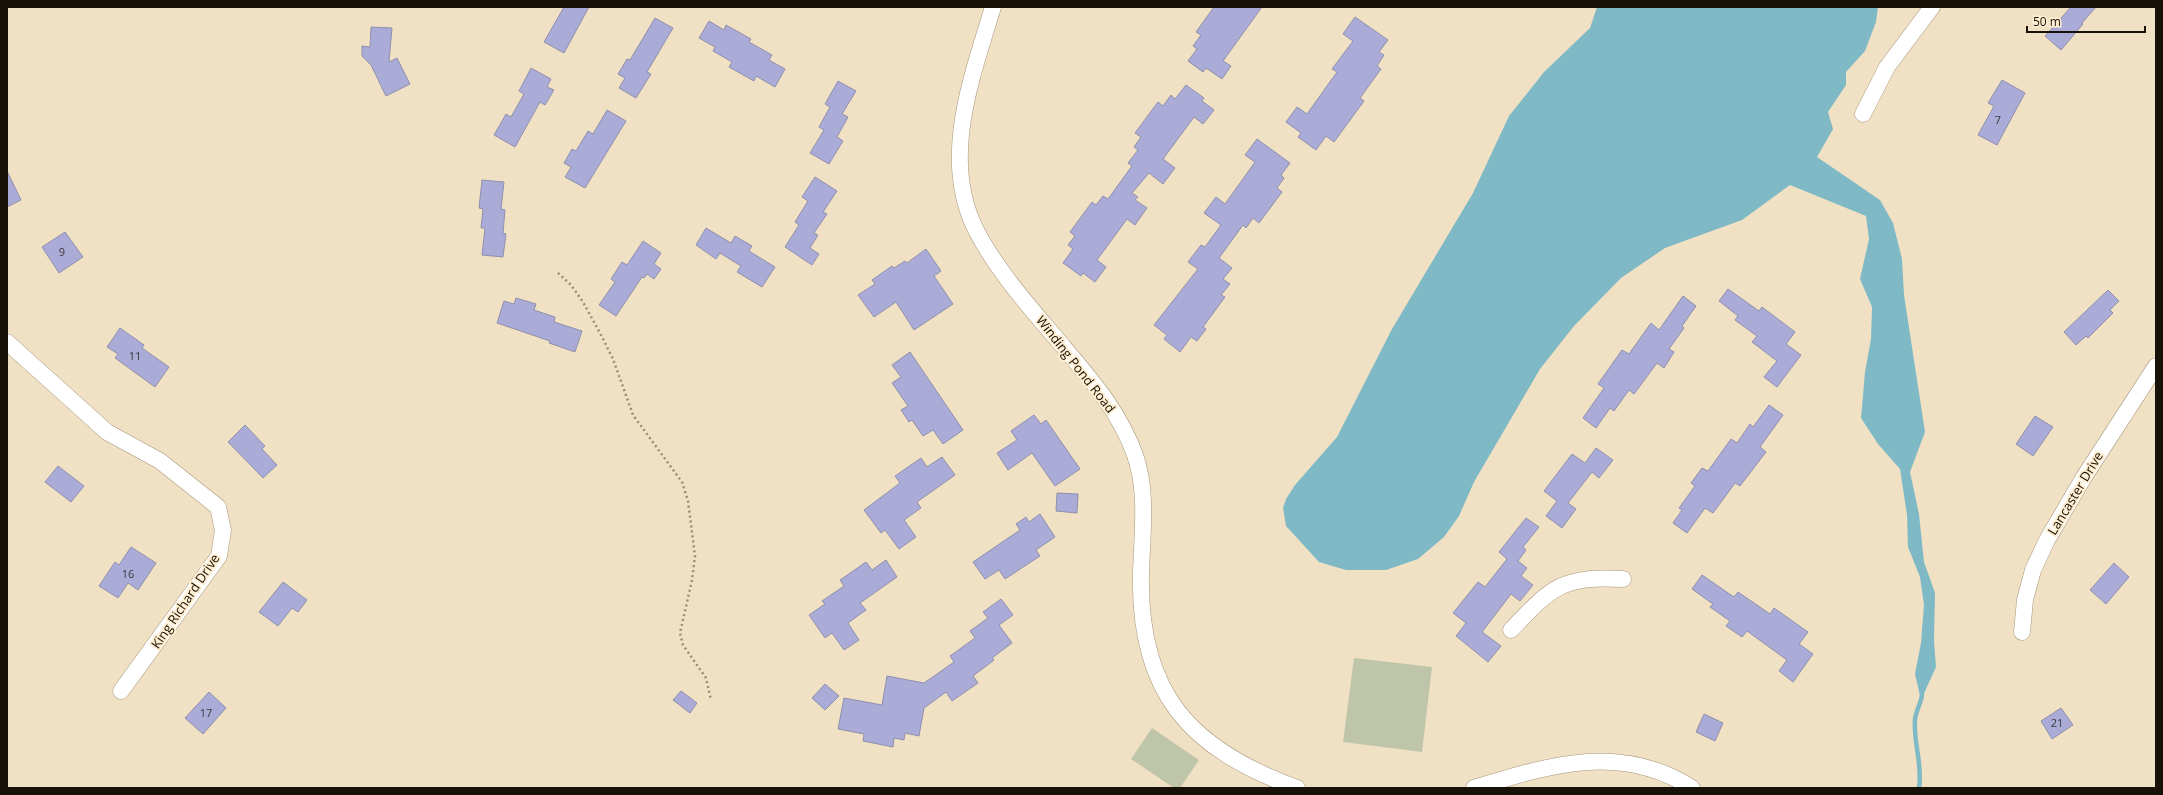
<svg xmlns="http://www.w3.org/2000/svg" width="2163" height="795" font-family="'Open Sans',sans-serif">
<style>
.green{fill:#bfc5a9}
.water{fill:#7fb9c5}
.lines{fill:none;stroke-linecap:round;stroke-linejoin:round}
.stream{stroke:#7fb9c5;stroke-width:4.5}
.building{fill:#aaabd6;stroke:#9090ad}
.minor-casing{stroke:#a5967b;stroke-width:17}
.path{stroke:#998d77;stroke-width:2.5;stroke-dasharray:2 3;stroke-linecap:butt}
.minor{stroke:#fff;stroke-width:16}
.labels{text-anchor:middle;stroke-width:4;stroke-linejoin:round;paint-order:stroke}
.number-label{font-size:11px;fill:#3c383b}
.street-label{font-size:13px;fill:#171107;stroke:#ffeed1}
</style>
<rect width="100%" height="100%" fill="#f1e1c4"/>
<path class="green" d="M1354,658L1432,667L1422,752L1343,742Z
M1152,728L1199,760L1180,788H1174L1131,759Z"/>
<path class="water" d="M1597,7H1878L1876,22L1865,51L1846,72V85L1828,112L1833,129L1817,157L1880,200L1893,223L1902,259L1904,295L1925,432L1910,472L1919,514L1924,562L1935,593L1934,641L1936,667L1921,700L1915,674L1921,643L1924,605L1920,577L1908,547L1907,515L1900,469L1878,444L1861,418L1865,372L1871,339L1872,307L1860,279L1869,239L1866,216L1790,185L1742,220L1665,248L1621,278L1574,326L1540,369L1474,482L1459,516L1444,537L1418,559L1386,570H1346L1319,562L1286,526L1283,508L1286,499L1295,485L1337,437L1392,329L1473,193L1509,116L1544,72L1590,28Z"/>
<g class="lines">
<path class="stream" d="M1919,788C1923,765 1913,742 1915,719C1916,711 1921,703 1922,695"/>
</g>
<path class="building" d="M564,7H589L564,53L544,42Z
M1214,7H1262L1223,61L1231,66L1222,79L1206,68L1203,72L1188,61L1197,49L1193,46L1201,35L1196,32Z
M2071,7H2096L2082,23L2083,24L2061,50L2045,36Z
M1355,17L1388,40L1379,52L1384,55L1377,66L1381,69L1360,98L1364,101L1334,142L1326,136L1316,150L1298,137L1301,133L1286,122L1297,107L1307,114L1337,72L1332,69L1353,41L1343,34Z
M655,18L673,28L647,72L651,74L636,98L619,88L625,78L618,74L627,59L630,60Z
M709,21L724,30L726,25L751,39L749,42L772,55L769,60L785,69L775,87L756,76L754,81L729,67L732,62L713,51L715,47L699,38Z
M371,27L392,28L389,62L397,58L410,84L386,96L371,65L362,56V46L370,47Z
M531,68L551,79L547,87L554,90L545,105L540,102L515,147L494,135L506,114L511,117L524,94L519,91Z
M2002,80L2025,93L1997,145L1978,135L1994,106L1988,103Z
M838,81L856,91L842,114L848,117L837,137L843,141L829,164L810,153L824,130L819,127L830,107L825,104Z
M1186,85L1204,98L1202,101L1214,110L1203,124L1194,117L1163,159L1175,168L1163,184L1149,173L1132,193L1138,197L1135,200L1147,208L1135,225L1127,219L1097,260L1106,267L1095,282L1083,273L1081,276L1063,263L1073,249L1068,245L1075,236L1070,232L1092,202L1096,205L1103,196L1108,199L1132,166L1128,163L1138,150L1134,147L1141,137L1135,133L1158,102L1163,106L1171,95L1175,99Z
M607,110L626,121L585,188L565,177L571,167L564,163L572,149L576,151L588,131L593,134Z
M1257,139L1290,163L1281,175L1284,178L1277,188L1282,192L1259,223L1253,218L1246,228L1243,225L1219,258L1232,268L1223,279L1230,284L1221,295L1225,297L1203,327L1206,329L1197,341L1191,337L1180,352L1164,339L1167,335L1154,325L1198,269L1188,262L1201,245L1205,247L1221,225L1204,213L1216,197L1225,204L1255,162L1245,155Z
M7,171L21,200L7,207Z
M815,177L837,191L823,212L827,214L814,233L818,235L810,248L819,254L812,265L785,247L799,225L795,222L808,201L802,197Z
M482,180L504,182L501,209L505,210L503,233L506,234L503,257L482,255L485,228H481L483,209L479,208Z
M706,228L731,243L735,236L752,246L749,251L775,267L762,287L737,272L741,266L720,253L716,259L696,245Z
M65,232L83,257L59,273L42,247Z
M643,241L661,253L654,264L661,269L654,279L647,274L644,278L642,277L616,316L599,305L615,282L611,279L622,262L627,265Z
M926,249L941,271L934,276L953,304L914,330L896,302L874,317L858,295L875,284L872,280L892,266L894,268L905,261L907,263Z
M1728,289L1759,311L1762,307L1795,332L1786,344L1801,355L1777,387L1764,377L1777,361L1752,342L1757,336L1735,320L1738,316L1719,301Z
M2108,290L2119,301L2110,310L2113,313L2088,338L2086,336L2076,345L2064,332Z
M1683,296L1696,306L1682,326L1684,328L1669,349L1674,352L1664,368L1657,363L1634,394L1629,390L1614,411L1610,408L1596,428L1583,418L1604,388L1598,384L1622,350L1629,354L1651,323L1659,330Z
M516,298L536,304L534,310L555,317L554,322L582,331L575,352L549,343L550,341L497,323L504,301L514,304Z
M120,328L144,345L142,348L169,367L155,387L115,358L118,354L107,347Z
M910,352L963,430L943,444L933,430L923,436L912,420L909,422L901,410L908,406L892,383L901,377L892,365Z
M1769,405L1783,415L1760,447L1766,452L1740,486L1735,483L1713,513L1705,508L1687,533L1673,523L1682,510L1679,508L1695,486L1691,483L1702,468L1708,471L1731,439L1737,443L1750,424L1753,427Z
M1034,415L1041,424L1046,420L1080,469L1055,486L1032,453L1008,470L997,453L1017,440L1011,431Z
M2035,416L2053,427L2033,456L2016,444Z
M245,425L265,446L262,449L277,465L263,478L228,442Z
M1596,448L1613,460L1599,478L1592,472L1568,503L1576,509L1562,528L1546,516L1557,501L1544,491L1572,454L1585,463Z
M942,457L955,475L917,502L921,508L904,520L916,537L899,549L885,530L881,533L864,510L900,483L895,476L921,458L927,467Z
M58,466L84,486L71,502L45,482Z
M1057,493L1078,494L1077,513L1056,511Z
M1040,514L1055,537L1036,550L1040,556L1005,579L999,570L985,579L973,562L1020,530L1016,524L1026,517L1029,522Z
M1526,518L1539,527L1523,547L1526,550L1518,561L1527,568L1521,576L1533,585L1520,601L1511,594L1482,632L1501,646L1488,662L1456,636L1466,623L1453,613L1478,582L1485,587L1507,559L1499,552Z
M131,547L156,563L138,590L128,583L118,598L99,586L115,562L119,565Z
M886,560L897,577L860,603L866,610L848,623L859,640L844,650L832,633L825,638L809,615L825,604L822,601L844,586L840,580L866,562L872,570Z
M2114,563L2129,577L2106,604L2090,590Z
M1702,575L1734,597L1738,592L1770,614L1774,608L1808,632L1799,644L1813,654L1793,682L1779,671L1787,660L1747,631L1742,637L1726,626L1730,621L1710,607L1713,604L1692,589Z
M283,582L307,600L298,612L292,608L278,626L259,612Z
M1001,599L1013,615L999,625L1012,643L992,658L994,660L973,676L978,683L952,701L946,692L924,708L919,736L905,733L904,740L894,738L893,747L863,741L864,734L838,729L844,698L882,705L887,676L924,683L954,662L950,656L975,638L970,631L988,618L983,612Z
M825,684L839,696L825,710L812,698Z
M681,691L697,703L690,713L673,700Z
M209,692L226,708L203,734L185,718Z
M2061,708L2073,725L2052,739L2041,721Z
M1704,714L1723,723L1715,741L1696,732Z"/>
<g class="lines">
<g class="minor-casing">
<path id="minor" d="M993,7C972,77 940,159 976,230C996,269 1027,304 1055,337C1087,375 1118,408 1135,455C1148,492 1142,535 1141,573C1138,692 1189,749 1297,788
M1863,114L1887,67L1932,7
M7,342L107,432L160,461L218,507L223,530L219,556L121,691
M1511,630C1552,587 1561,576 1623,579
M2022,632L2025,600L2033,570L2047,540L2084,477L2156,366
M1474,788C1550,765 1620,742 1692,788"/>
</g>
<path class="path" d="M558,273L571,285L583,302L601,335L613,359L633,415L682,482L688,501L695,556L692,580L680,633L683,645L706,678L711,700"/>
<use href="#minor" class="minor"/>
</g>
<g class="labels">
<g class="number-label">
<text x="1998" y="124">7</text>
<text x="62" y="256">9</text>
<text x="135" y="360">11</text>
<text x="128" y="578">16</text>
<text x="206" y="717">17</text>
<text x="2057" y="727">21</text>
</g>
<g class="street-label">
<text transform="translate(1076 364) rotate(52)" y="5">Winding Pond Road</text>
<text transform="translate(2075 493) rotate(-59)" y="5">Lancaster Drive</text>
<text transform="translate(185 601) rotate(-56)" y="5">King Richard Drive</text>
</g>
</g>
<rect width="2163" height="795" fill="none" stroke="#171107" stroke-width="16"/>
<path d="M2027 26v6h118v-6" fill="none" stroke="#171107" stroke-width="2"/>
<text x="2033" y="26" font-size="12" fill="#171107" stroke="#ffeed1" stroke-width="3" paint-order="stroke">50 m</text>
</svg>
